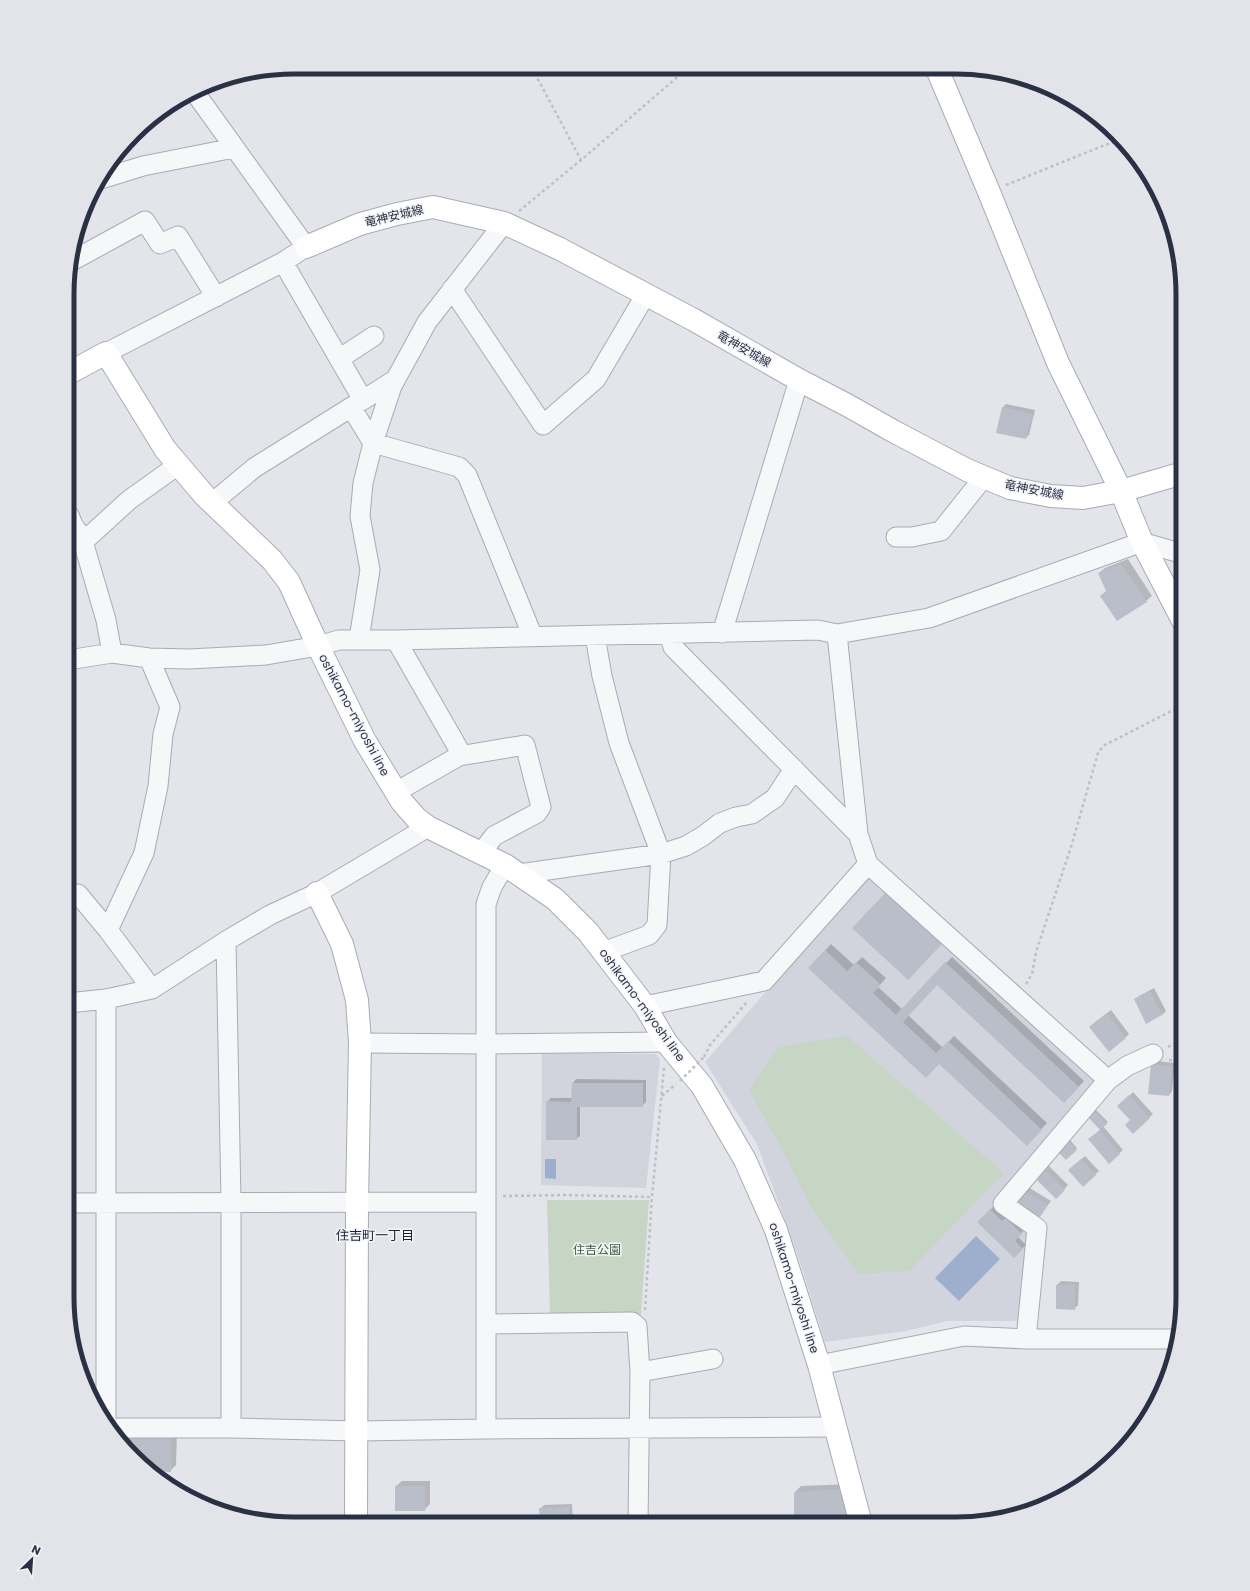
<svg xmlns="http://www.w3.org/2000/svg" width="1250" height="1591" font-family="Poppins,'Noto Sans JP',sans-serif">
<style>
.built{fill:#d1d4dd}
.green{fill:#c6d5c4}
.water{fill:#9dafcc}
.shadow{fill:#0003}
.building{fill:#babec9}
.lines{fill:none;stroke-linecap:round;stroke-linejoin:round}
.street-casing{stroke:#a8abb6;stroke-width:21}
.secondary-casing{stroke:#a8abb6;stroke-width:24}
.path{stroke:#bdc0c6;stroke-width:2.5;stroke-dasharray:3 3;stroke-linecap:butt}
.street{stroke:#f6f7f9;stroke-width:19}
.secondary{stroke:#fff;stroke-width:22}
.path-bridge{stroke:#bdc0c6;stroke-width:2.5;stroke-dasharray:3 3;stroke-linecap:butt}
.labels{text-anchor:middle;stroke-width:3;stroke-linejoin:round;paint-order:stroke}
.street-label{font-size:12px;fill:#2a3144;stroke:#f3f4f8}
.park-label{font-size:12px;fill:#3a6037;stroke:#f3f4f8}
.neighbourhood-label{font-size:13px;fill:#1c2235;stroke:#f3f4f8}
.rim{fill:none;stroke:#2a3144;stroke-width:5}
</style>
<rect width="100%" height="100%" fill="#e3e5eb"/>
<path class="built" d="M869,872L1099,1081L994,1204L1028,1228L1022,1321H947L906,1331L825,1342L798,1256L757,1144L705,1062Z
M542,1053L656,1054L660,1060L646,1188L541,1185Z"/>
<path class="green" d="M847,1036L1004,1173L909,1271L858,1274L810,1205L785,1155L749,1090L779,1047Z
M547,1200H649L641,1315H550Z"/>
<path class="water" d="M545,1159H556V1179L545,1178Z
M976,1236L1000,1259L959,1301L935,1278Z"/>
<path class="shadow" d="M1006,404L1035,410L1029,435L1025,438L1003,407Z
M1128,559L1152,596L1146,601L1107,591L1099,573L1105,568Z
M831,944L854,965L862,957L886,978L878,987L902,1009L952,957L1084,1081L1070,1096L937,984L908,1015L943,1048L954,1036L1047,1123L1027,1144L940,1063L809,968Z
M1154,988L1166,1011L1162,1015L1135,999L1139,996Z
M1111,1010L1129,1034L1126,1037L1094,1023Z
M1156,1061L1175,1063L1172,1091L1169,1095L1152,1065Z
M576,1079L646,1080V1102L642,1106H580V1136L576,1139L547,1102L551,1098H573V1083Z
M1133,1092L1153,1114L1133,1132L1131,1120L1118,1107Z
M1096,1110L1108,1122L1103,1126L1123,1150L1109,1163L1093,1136L1101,1129L1089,1117Z
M1070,1140L1077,1148L1066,1159L1059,1151Z
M1085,1156L1099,1171L1083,1186L1070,1170Z
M1048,1165L1068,1185L1056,1198L1035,1177Z
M1028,1187L1051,1201L1040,1216L1018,1202Z
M994,1206L1007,1218L1025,1229L1018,1237L1026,1245L1014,1256L978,1222Z
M1061,1281L1079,1282L1078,1305L1074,1309L1057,1285Z
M177,1432L176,1465L170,1471L150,1470L133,1457L128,1451L129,1437Z
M402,1481H430V1504L424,1510L396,1486Z
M851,1484L856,1513L795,1492L801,1486Z
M572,1504L573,1522L571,1524H541L540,1509L544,1505Z"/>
<path class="building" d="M1002,407L1032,414L1026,439L996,433Z
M1121,564L1147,602L1117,621L1100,596L1106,591L1098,573Z
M887,891L942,944L908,980L852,928Z
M825,950L847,971L856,962L881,985L873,993L896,1015L945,962L1079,1087L1064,1103L937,985L903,1022L936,1053L948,1041L1042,1130L1027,1146L939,1064L926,1078L808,968Z
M1150,991L1162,1015L1146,1024L1134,999Z
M1107,1013L1126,1038L1109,1052L1089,1027Z
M1151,1064L1172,1067L1169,1096L1148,1094Z
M572,1083H643V1107H577V1140H546V1101L571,1102Z
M1129,1095L1150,1118L1133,1134L1125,1125L1130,1120L1117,1106Z
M1094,1111L1107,1124L1100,1130L1088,1117Z
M1100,1130L1120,1154L1109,1164L1088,1139Z
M1068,1141L1077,1150L1066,1160L1057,1151Z
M1081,1159L1096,1175L1083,1187L1068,1170Z
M1043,1168L1065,1190L1056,1199L1034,1177Z
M1024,1191L1048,1205L1040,1217L1016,1203Z
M990,1209L1002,1221L1006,1218L1022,1234L1015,1241L1023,1249L1014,1258L977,1222Z
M1056,1285H1075V1310L1056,1309Z
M128,1437H171V1472L151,1471L133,1457L128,1449Z
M395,1486H425V1511H395Z
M845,1489L851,1520L848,1524H794V1492Z
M569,1507V1524H540L539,1508Z"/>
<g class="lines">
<g class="street-casing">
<path id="street" d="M98,180L143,166L234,148
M70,262L145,221L160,244L178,236L216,297
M283,262L363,400L396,379
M452,289L543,425L596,379L646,294
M106,353L283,262L306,247L196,94
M339,359L374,336
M351,407L373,443L459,467L467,475L533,637
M212,503L254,468L361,401
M69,515L73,525L82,538L106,620L112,653
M896,537H912L941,531L984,477
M83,542L129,500L178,465
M722,633L799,380
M837,634L858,834L868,864L1108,1080
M669,635L673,647L858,834
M595,636L602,676L619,743L661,854L657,925L649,935L603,952
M359,639L370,570L360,516L363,483L373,443L392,386L427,322L504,223
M396,640L462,755
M68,660L112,653L149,658L189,659L266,655L318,646L339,640H396L818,630L837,634L929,618L1142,542L1183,554
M396,792L459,756L525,745L541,807L537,813L494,836L481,853
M519,874L661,854L686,846L703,836L720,823L736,817L752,814L775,798L794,769
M78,894L108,930L152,989
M108,930L144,853L158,786L163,734L170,707L149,658
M226,941L231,1201V1428
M68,1003L106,999L152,989L226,941L270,915L317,893L428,827
M645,1006L764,981L868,864
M360,1043L486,1044L666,1042
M67,1203L485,1202
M486,1324L632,1322L637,1326L640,1372L638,1524
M1026,1339L1037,1228L1003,1204L1108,1080L1127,1066L1153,1054
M819,1365L964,1336L1026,1339H1177
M640,1372L713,1359
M106,1421V999
M111,1428H231L357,1431L486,1429L836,1427
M486,1429V904L492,887L505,865"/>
</g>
<g class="secondary-casing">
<path id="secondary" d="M937,69L989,192L1058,363L1121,491L1142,542L1183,621
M306,247L360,224L397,214L433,207L504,223L560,249L694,320L799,380L847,405L893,431L967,470L1010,488L1051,496L1083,498L1121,491L1183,473
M69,373L106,353L165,449L205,496L272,560L289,582L318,646L365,741L402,802L417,819L428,827L505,865L555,899L588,932L645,1006L666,1042L702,1086L745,1160L776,1230L819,1365L861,1524
M317,893L342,944L357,1000L360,1043L357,1203L356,1523"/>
</g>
<path class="path" d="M532,68L581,160
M1006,185L1105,145L1122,140
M519,211L581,160L688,68
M1026,984L1032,974L1036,952L1071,847L1098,753L1103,746L1183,705
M1168,1047L1183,1039
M704,1057L710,1045L747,1002
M1169,1060L1183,1062
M662,1096L676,1084
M503,1196L568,1195L652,1197
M645,1310L652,1197L664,1068"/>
<use href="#street" class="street"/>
<use href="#secondary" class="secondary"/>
<path class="path-bridge" d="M680,1081L704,1057"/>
</g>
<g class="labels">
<g class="street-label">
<text transform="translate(394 216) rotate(-13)" y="4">竜神安城線</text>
<text transform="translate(744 349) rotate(30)" y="4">竜神安城線</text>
<text transform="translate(1034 490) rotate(11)" y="4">竜神安城線</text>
<text transform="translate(354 715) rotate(62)" y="4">oshikamo-miyoshi line</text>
<text transform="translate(642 1005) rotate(54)" y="4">oshikamo-miyoshi line</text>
<text transform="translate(794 1288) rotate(72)" y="4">oshikamo-miyoshi line</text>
</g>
<g class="park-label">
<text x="597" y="1254">住吉公園</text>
</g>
<g class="neighbourhood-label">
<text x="375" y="1240">住吉町一丁目</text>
</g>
</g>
<path d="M0 0H1250V1591H0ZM294 74H956A220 220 0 0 1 1176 294V1297A220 220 0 0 1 956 1517H294A220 220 0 0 1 74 1297V294A220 220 0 0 1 294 74Z" fill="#e3e4ea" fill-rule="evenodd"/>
<path class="rim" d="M294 74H956A220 220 0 0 1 1176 294V1297A220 220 0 0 1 956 1517H294A220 220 0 0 1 74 1297V294A220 220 0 0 1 294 74Z"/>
<g transform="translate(32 1559) rotate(25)" stroke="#f3f4f8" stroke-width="3" paint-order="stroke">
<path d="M0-3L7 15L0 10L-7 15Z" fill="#2a3144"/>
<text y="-6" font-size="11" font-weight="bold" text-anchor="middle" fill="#2a3144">N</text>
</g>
</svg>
